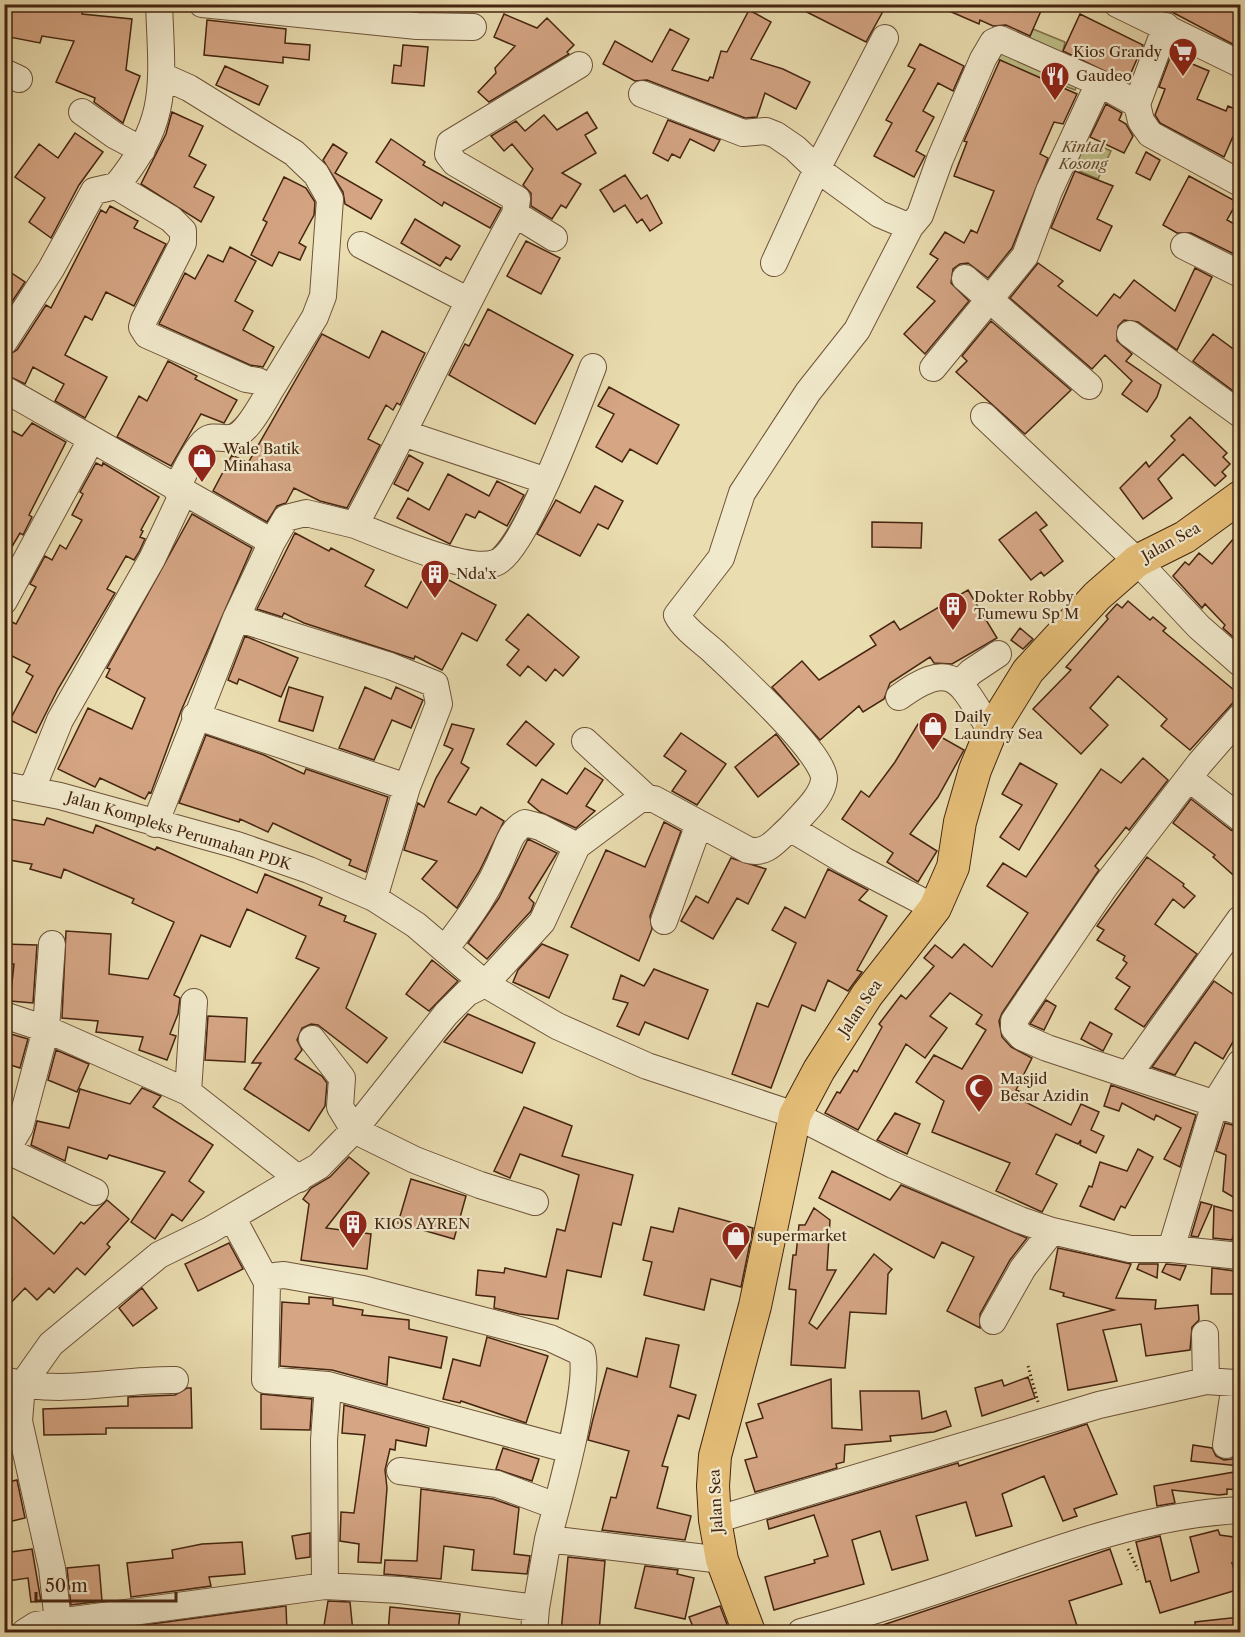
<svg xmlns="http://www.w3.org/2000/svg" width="1245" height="1637" font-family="'Libre Caslon Text',serif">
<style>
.green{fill:#bdbf87;stroke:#81724c;stroke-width:1.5}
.building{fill:#d5a584;stroke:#452510;stroke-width:1.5}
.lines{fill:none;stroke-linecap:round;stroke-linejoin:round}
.minor-casing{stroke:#6e5338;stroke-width:28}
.major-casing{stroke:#452510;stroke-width:34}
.path{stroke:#452510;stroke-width:3;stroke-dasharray:1.5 3;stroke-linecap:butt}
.minor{stroke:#f1e9cc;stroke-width:26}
.major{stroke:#e5be78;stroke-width:32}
.labels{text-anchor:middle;stroke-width:4.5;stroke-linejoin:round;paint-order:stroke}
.poi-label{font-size:15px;fill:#452510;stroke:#f1e9cc;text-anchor:start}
.park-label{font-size:15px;font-style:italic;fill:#634c2e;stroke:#f1e9cc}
.street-label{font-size:15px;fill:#452510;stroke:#f1e9cc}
</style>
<rect width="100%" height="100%" fill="#eaddb0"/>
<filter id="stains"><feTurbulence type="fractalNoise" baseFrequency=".00333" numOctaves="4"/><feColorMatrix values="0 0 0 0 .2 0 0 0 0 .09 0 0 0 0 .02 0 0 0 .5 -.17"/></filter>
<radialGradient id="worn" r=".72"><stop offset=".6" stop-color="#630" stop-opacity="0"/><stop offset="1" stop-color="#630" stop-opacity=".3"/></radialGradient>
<path class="green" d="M1033,29L1065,42L1058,73L1078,83L1075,90L1049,80L1037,104L1028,73L988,55L1029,39Z
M1072,134L1111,151L1098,179L1062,164Z"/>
<path class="building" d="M6,4H69L83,7L82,14L132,19L126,70L140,76L123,123L94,102L95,98L56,82L74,41L42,36L40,43L4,36Z
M791,4H887L866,42Z
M933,4H1044L1030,36L1006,25L993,26L980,20L979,24Z
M1152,4H1240V48L1172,12Z
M749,10L771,22L751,59L783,69L810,82L796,109L765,93L757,117L745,118L647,80L635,81L603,64L615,41L652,62L670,29L689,39L672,70L708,81L710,77L713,78L721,51L727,52Z
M504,14L537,28L547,18L574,45L567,52L569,54L489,102L478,92L496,73L495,68L515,46L494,37Z
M1080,14L1143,45L1127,82L1063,51Z
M207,20L286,29L285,43L310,45L309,60L283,57V63L204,55Z
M920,44L964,66L953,91L938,83L923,111L934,117L916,151L925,156L914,177L874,156L892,123L886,120L915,69L908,66Z
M403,45L428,47L424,86L392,83L394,65L401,66Z
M1171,55L1209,71L1197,99L1226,111L1228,106L1240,111V134L1235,132L1224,157L1160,123L1155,115L1165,89L1159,87Z
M1000,60L1077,94L1063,124L1054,122L1040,154L1048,158L1012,248L988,278L968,263L960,264L953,269L951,283L969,301L925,354L904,334L935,301L917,287L938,259L930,254L945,232L964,243L971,230L977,233L994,191L954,176L967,142L964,141Z
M225,66L268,86L259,105L216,85Z
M1106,104L1122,113L1119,120L1126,124L1133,136L1124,153L1090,137Z
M172,112L203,126L189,156L206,165L194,187L214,197L201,222L141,184L166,134Z
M587,112L597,128L585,135L596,153L562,173L581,184L566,208L561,205L552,219L531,206V193L523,185L533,169L512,144L504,151L491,136L516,121L525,131L544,115L557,130Z
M668,120L720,140L714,151L690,139L680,158L672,154L668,161L653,153Z
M75,133L103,152L79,185L51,238L29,222L45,198L15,177L39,144L58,158Z
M391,139L425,162L423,165L501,208L490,228L444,202L442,206L376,162Z
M333,144L347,153L335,173L382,200L371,219L345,204L343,192L323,160Z
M1146,152L1160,160L1150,180L1136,173Z
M1075,171L1113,186L1097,219L1112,226L1100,251L1051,228Z
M625,175L641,199L647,195L662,223L650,231L642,219L637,223L625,205L614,212L600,190Z
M1189,176L1237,202L1227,220L1240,227V245L1236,255L1191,233H1177L1163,225Z
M284,177L306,188L315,202L314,215L299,243L306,247L300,260L279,252L272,266L251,255L267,222L263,220Z
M110,206L138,221L134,228L166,244L134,306L106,292L92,320L85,316L65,355L107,377L85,418L55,401L64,384L33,367L25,384L4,374V357L17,350L46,305L51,308L101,210L106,213Z
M415,219L460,246L451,260L446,257L440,266L401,243Z
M526,241L560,258L541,294L507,276Z
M230,247L256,261L235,301L253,311L243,330L274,347L263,367L250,365L159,324L185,273L195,279L208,255L223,262Z
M1038,263L1063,281L1058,286L1097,316L1114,294L1120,298L1134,280L1175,311L1195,268L1212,277L1177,350L1138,322L1124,320L1118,326L1117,341L1132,354L1126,361L1161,385L1157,397L1147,412L1122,394L1132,381L1105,355L1092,369L1010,298Z
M4,268L25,282L4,314Z
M488,309L573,355L535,424L449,375L465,344L469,346Z
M991,321L1071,390L1025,434L956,372L967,361L962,356Z
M382,331L425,353L400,405L397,403L393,410L386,405L368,439L380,445L347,508L320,501L294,488L286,503L277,506L267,522L213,491L232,455L248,463L322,334L369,358Z
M1213,334L1240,354V396L1193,361Z
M168,361L197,376L195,379L237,400L224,423L201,414L171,466L117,437L139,396L147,401Z
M609,387L679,425L657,464L630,449L622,462L596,447L614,414L598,406Z
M1190,417L1227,453L1223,457L1230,464L1222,472L1226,476L1215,486L1183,454L1158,479L1172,498L1143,519L1120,488L1146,462L1149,467L1175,440L1171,436Z
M32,423L66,442L29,515L32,517L23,535L20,533L4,560V427L22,436Z
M409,455L423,463L408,491L394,484Z
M96,463L102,466L103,463L159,497L141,530L143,531L140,537L145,539L139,552L134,560L126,556L107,589L115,593L58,689L36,733L10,720L33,676L26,672L30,665L4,652V618L16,624L36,587L30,584L45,556L52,560L60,545L66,549L82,520L72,515L83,494L80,492Z
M448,474L489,496L497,481L524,495L507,526L479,511L475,518L466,514L450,544L397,518L408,498L429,510Z
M595,486L623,501L608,529L598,524L580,556L537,534L556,500L580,513Z
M1036,512L1047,525L1040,530L1063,561L1044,576L1041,572L1031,580L999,540Z
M192,514L252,548L181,711L151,793L149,792L145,799L100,778L95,787L58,769L88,708L132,729L145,698L106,677L110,669L107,668Z
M872,522L922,523L921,548L872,547Z
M1240,531V643L1223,628L1225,625L1205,604L1202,608L1173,576L1185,562L1189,565L1199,553L1212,564Z
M295,533L329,551L331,548L374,570L365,586L407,608L428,569L496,605L477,641L462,633L442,670L415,656L414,659L304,623L284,613L282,617L257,609Z
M968,590L997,638L952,664L934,663L930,657L890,683L884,699L863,712L859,706L820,740L772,687L802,661L819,680L876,645L870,636L894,621L900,630Z
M1128,601L1150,620L1153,617L1166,628L1163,631L1240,695L1190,750L1161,726L1167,719L1118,676L1090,708L1108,725L1081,754L1033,709L1071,670L1066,667L1108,619L1106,616L1117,604L1122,608Z
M528,614L579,657L563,676L555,669L546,681L528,666L520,676L507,665L519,650L506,640Z
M1020,628L1033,639L1023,649L1011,640Z
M245,636L298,658L281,697L239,679L237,684L228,680Z
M289,687L323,697L313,731L279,721Z
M365,687L391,699L396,687L423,700L411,728L392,720L374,760L339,748Z
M526,721L554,744L536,766L507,744Z
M452,724L474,729L461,763L469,768L448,802L476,815L481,807L504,821L479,872L457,908L422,879L437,861L404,850L418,803L424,807L436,778L453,749L444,745Z
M918,724L964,750L938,797L910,834L937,851L918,882L887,862L893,853L842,819L861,791L869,797L895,762Z
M681,733L726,764L697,805L672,791L686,771L664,756Z
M776,734L799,764L758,797L735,767Z
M206,735L264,755L304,774L306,769L388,797L366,872L349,865L351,860L273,823L268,832L240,819L239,822L179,803Z
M1143,758L1168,780L1129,830L1126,827L1095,866L1099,870L1002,1013L999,1021L1002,1037L1011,1047L1032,1058L1016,1090L1026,1094L1023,1101L1071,1125L1081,1104L1099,1112L1091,1130L1104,1136L1096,1153L1080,1145L1081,1140L1078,1144L1056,1134L1036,1174L1057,1184L1042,1212L996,1191L1010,1163L932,1132L944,1101L916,1082L934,1055L962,1069L986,1030L976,1024L982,1015L950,993L930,1016L947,1028L925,1058L906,1044L858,1130L825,1113L837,1092L840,1093L854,1070L857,1072L882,1027L879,1024L901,995L906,999L934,966L924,958L935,945L952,958L964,944L992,967L1028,913L987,886L1003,863L1026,877L1101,769L1121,783Z
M1020,763L1057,784L1019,850L1000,837L1022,805L1002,794Z
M585,768L603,780L586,806L595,811L576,828L540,812L528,802L542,779L567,794Z
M1191,799L1231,830L1240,833V881L1213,857L1215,855L1173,823Z
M4,818L44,825L47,818L93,833L96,825L155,850L157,847L257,893L265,874L322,898L319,905L346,916L344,921L376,934L346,1008L387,1038L367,1063L318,1025L311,1024L302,1028L297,1040L302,1050L295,1059L322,1076L327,1083L325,1106L309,1131L244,1089L261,1063H252L319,968L296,958L306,936L247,909L230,947L201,935L174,995L180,998L178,1014L170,1034L176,1036L167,1060L139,1050L143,1037L96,1032L98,1021L62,1018L66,931L111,934L109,974L148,979L174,922L132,903L134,899L64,869L61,878L30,869L32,864L4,859Z
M664,822L681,831L650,916L652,929L639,961L571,927L606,850L645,867Z
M528,839L557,853L529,898L534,903L531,911L487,959L468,943L499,898Z
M1147,857L1184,884L1183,886L1195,896L1184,908L1173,899L1155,924L1197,954L1144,1027L1115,1009L1130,987L1116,978L1127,963L1123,960L1125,956L1097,940L1104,930L1097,926Z
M731,858L766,869L748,904L737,898L713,939L681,921L696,896L708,903Z
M828,869L868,890L859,900L887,916L857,970L862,972L848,991L828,980L815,1011L802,1005L771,1088L732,1074L757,1003L768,1007L796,943L772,930L785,907L805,918Z
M4,944L37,945L33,1003L10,1001L14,964H4Z
M542,944L568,955L549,998L513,982L518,970Z
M432,960L458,981L429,1011L406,994Z
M654,969L708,990L688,1039L645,1022L639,1035L617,1026L628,1003L613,999L621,975L644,986Z
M1214,981L1240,999V1030L1223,1059L1195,1042L1175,1075L1152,1067Z
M1046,1000L1056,1006L1044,1030L1030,1024Z
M468,1014L535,1043L522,1073L444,1042Z
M208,1016L247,1018L245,1062L205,1060Z
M1090,1022L1112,1034L1103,1051L1081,1039Z
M4,1032L28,1039L20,1068L4,1063Z
M56,1050L89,1064L77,1092L48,1080Z
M1111,1085L1196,1115L1180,1167L1164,1159L1181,1128L1156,1115L1154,1120L1122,1103L1119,1111L1104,1106Z
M142,1088L161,1096L153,1107L213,1145L189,1181L204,1192L182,1221L172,1214L155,1239L131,1222L165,1172L109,1155L107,1159L68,1147L65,1161L31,1145L37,1121L69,1128L80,1089L130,1104Z
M524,1107L572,1126L562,1156L633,1175L621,1225L613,1223L601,1277L567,1270L558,1319L519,1314L494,1308L495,1297L476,1295L478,1270L504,1273L505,1268L546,1277L557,1229L565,1231L579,1175L520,1154L510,1178L494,1171Z
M895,1113L920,1124L907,1154L877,1140Z
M1225,1123L1240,1127V1201L1223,1191L1226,1155L1216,1151Z
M1138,1149L1153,1157L1125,1208L1121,1206L1114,1220L1080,1206L1089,1186L1092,1187L1100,1162L1127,1171Z
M349,1157L369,1173L326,1228L371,1234L367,1269L301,1260L309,1204L303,1199L311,1188L330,1177Z
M832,1171L890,1200L901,1185L1027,1238L1010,1260L980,1314V1328L947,1311L974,1257L942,1242L934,1258L819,1198Z
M411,1179L466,1196L454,1239L398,1223Z
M107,1200L129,1219L107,1244L110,1247L85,1275L77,1268L54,1293L49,1288L37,1300L25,1288L4,1310V1286L12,1279L4,1272V1209L54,1254L81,1222L84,1224Z
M1201,1202L1212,1205L1198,1237L1191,1236Z
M1214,1206L1240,1213L1232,1240L1213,1238Z
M679,1208L753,1228L741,1287L711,1279L704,1310L644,1295L652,1262L643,1260L651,1227L673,1232Z
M814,1208L830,1220L827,1270H836L809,1323L817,1329L874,1254L892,1269L888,1274L886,1314L850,1312L845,1368L791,1365L796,1290L789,1289L793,1255H796L799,1225H805Z
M229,1243L243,1269L198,1291L185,1264Z
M1058,1248L1131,1264L1116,1298L1156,1300L1155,1309L1198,1305L1199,1320L1192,1327L1190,1350L1146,1356L1141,1324L1103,1330L1117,1381L1068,1390L1057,1324L1114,1310L1063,1296L1064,1293L1050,1289Z
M1139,1264H1158L1157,1278L1137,1269Z
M1166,1264L1186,1266L1180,1280L1162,1272Z
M1212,1268L1235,1271L1234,1294H1211Z
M142,1288L157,1308L133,1326L119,1308Z
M309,1297L333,1299V1305L363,1310L362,1315L409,1320V1329L447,1337L441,1368L389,1357L387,1385L332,1370L280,1366L282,1302L309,1304Z
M487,1337L548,1356L526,1423L461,1401L460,1403L443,1399L453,1359L480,1366Z
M646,1338L679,1345L670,1387L696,1395L689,1419L678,1415L662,1466L668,1467L657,1508L691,1516L685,1540L602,1530L611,1497L616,1498L629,1451L588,1440L593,1419L607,1368L637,1377Z
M1028,1377L1035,1398L982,1416L975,1388L1002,1380L1004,1386Z
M831,1379L832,1428L862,1430L860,1391H919L922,1419L946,1411L951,1426L934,1432L890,1436L891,1441L845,1445L844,1462L836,1464L837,1468L755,1492L745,1460L757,1457L746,1423L763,1418L758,1404Z
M187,1388H191L192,1428H106V1434L44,1435L43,1409L128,1406V1397L175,1395Z
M261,1394L312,1399L310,1430L261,1429Z
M344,1405L429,1428L426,1446L396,1440L395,1450L390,1449L385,1470L387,1488L381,1563L358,1562L359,1544L340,1541L341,1512L354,1513L365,1435L342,1433Z
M1087,1424L1117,1494L1074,1509L1077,1516L1063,1521L1044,1476L1002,1494L1012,1526L976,1536L966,1502L916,1516L928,1560L892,1570L880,1531L852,1540L864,1584L774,1610L765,1577L815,1563L814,1560L828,1556L814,1515L769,1529L767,1520L958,1463L959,1466Z
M1193,1445L1212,1448L1216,1456L1224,1460L1232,1459L1240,1451V1466L1191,1461Z
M503,1448L539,1459L532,1481L496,1469Z
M1240,1471V1490L1227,1489V1494L1219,1495L1172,1490L1175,1503L1157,1506L1154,1486Z
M17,1480L25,1518L4,1523V1483Z
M421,1489L493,1499L519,1508L514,1554L530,1556L527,1574L472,1570L474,1550L444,1546L441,1579L384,1574L385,1560L417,1561Z
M1218,1530L1220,1535L1240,1538V1564L1232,1563L1240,1589L1160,1613L1150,1581L1146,1582L1136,1542L1160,1536L1171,1581L1199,1572L1190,1537Z
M310,1533V1557L296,1559L292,1536Z
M242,1542L245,1574L209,1577L211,1586L131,1597L127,1563L173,1558L172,1550L202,1544Z
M32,1549L41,1601L31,1602L28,1578L8,1581L4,1553Z
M1110,1549L1122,1584L1069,1601L1079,1632H869L868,1630Z
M568,1557L605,1561L599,1632H561Z
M99,1565L102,1601L71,1605L67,1568Z
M645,1566L678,1570L677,1574L694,1578L685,1619L635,1608Z
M328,1601L350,1602L353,1632H323Z
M286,1606L287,1632H92Z
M720,1606L730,1632H695L689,1617Z
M390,1607L460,1614L458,1632H388Z
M1240,1617V1632H1196L1195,1622Z"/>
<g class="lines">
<g class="minor-casing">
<path id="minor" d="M202,4L417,26L473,27
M1117,4L1240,64
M4,72L19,79
M642,94L743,133L766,131L776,135L795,148L817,169L879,214L910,227L920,215L940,159L983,59L993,42L1000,39L1099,83L1137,104L1141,121L1150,134L1240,183
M1137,104L1166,26
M82,112L114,135L142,150
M116,186C170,121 162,84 159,4
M515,214L517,199L455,163L448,154L450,143L579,65
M361,245L469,301
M1184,246L1240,274
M774,263L817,169L885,38
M965,278L1089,386
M1130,334L1240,414
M4,342L51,269L94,191L116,186L171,219L183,231V243L144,320L142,327L147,335L246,379L258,381L271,389L315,317L323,296L330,199L316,174L294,153L189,88L162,76
M933,368L1025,256L1049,191L1099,83
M4,389L272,542
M984,416L1137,561L1199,627L1240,663
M403,433L547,481
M176,489C183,476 195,448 206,440C213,435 221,439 229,438C245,438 263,402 271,389
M355,525C384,536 466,573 495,563C524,554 580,400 593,367
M4,601L91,440
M960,683L971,672L998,654
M899,697C955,656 961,684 991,731
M195,716L407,787
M1240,717L1200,763L1106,885L1014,1021V1028L1022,1037L1047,1048L1240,1112
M585,741L647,798
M1190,779L1240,818
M4,785L60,796L237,845L309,870L374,898L416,925L485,984L557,1026L647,1066L795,1115L893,1165L1020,1220L1052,1231L1130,1249H1171L1215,1103L1240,1063
M32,789L60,720L152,559L183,493
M155,824L236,618
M790,828C801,815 823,797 824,779C825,754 734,671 713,651C702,641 684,629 677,615L721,558L742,493L808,392L857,330L910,227
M374,898L407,787L439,704L435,684L390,666L236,618L272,542L286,518L306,513L355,525C411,423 458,316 515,214L554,238
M664,921L699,824
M445,949C469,918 490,889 504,853C509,841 513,829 525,823L540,827L577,846
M4,1015L46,1029L188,1092L299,1179
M312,1039L342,1078L340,1107L354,1130L415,1160L480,1185L535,1202
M1129,1074L1240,919
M188,1092L194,1002
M8,1151L95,1192
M4,1154L20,1127L46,1029L52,944
M232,1217L267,1282
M1171,1249L1240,1256
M993,1321L1023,1268L1052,1231
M1205,1334L1206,1381
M4,1380C61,1396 118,1379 175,1380
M400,1471L497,1484L556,1506
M715,1520L1099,1405L1206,1381L1235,1383L1226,1445
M548,1539C558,1501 591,1386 582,1353L550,1338L363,1289L284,1275L275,1276L267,1282L265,1380L328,1385L570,1450
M325,1586L324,1440L328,1385
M536,1608L548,1539L722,1560
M58,1622L325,1586L400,1590L536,1608L534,1632
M25,1632L36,1625L58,1622L52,1568L19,1421L22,1385L51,1344L159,1255L210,1230L319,1166L354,1130L446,1014L467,993L485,984L542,922L577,846L640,799H654L748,850C767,855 776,840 790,828L845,861L935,908
M801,1632C852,1618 903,1602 954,1585C1047,1553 1141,1515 1240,1510"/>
</g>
<g class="major-casing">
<path id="major" d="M749,1632L722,1560L715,1520L713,1486L715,1456L755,1306L795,1115L819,1070L867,995L935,908L953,867L960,822L975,770L991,731L1028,671L1097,596L1137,561L1185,537L1240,497"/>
</g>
<path class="path" d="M1028,1366L1038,1402
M1128,1549L1138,1570"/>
<use href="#minor" class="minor"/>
<use href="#major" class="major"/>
</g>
<defs>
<g id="supermarket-pin" transform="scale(1.5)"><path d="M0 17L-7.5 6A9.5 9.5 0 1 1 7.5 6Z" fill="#8f2418" stroke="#f1e9cc"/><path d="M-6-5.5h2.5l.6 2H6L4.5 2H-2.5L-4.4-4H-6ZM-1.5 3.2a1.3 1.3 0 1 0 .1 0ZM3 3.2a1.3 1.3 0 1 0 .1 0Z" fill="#fff"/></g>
<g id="restaurant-pin" transform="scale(1.5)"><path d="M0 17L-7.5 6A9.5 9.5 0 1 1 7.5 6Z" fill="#8f2418" stroke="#f1e9cc"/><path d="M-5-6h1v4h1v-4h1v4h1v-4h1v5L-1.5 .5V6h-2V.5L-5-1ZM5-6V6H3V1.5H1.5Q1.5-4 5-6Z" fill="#fff"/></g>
<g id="shop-pin" transform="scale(1.5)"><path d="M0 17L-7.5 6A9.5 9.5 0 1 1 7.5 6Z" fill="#8f2418" stroke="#f1e9cc"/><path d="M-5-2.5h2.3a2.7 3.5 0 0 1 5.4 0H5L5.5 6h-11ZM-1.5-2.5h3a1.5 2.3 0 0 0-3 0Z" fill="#fff"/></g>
<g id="building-pin" transform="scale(1.5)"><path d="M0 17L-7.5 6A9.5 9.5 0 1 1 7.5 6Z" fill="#8f2418" stroke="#f1e9cc"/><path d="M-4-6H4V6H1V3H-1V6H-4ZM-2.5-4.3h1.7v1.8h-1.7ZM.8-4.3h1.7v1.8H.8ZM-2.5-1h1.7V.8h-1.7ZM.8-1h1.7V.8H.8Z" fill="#fff"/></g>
<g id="mosque-pin" transform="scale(1.5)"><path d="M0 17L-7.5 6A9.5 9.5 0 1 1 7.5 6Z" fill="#8f2418" stroke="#f1e9cc"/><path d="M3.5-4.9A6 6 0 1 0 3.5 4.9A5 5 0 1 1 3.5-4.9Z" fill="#fff"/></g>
</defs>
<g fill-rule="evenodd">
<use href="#supermarket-pin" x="1183" y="52"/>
<use href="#restaurant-pin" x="1055" y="76"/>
<use href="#shop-pin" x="202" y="458"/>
<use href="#building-pin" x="435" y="574"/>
<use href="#building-pin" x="953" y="606"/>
<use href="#shop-pin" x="933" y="726"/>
<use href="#mosque-pin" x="979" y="1088"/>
<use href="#building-pin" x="353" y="1224"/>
<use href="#shop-pin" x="736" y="1236"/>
</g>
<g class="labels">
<g class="poi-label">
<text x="1162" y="57" text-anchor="end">Kios Grandy</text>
<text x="1076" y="81">Gaudeo</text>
<text x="223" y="454">Wale Batik<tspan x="223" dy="17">Minahasa</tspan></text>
<text x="456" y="579">Nda'x</text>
<text x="974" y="602">Dokter Robby<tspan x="974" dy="17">Tumewu Sp M</tspan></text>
<text x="954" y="722">Daily<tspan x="954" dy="17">Laundry Sea</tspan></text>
<text x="1000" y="1084">Masjid<tspan x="1000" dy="17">Besar Azidin</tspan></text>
<text x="374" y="1229">KIOS AYREN</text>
<text x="757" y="1241">supermarket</text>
</g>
<g class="park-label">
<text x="1083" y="152">Kintal<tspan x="1083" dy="17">Kosong</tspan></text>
</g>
<g class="street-label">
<text transform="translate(1171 542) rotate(-29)" y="5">Jalan Sea</text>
<text transform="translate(179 831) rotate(17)" y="5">Jalan Kompleks Perumahan PDK</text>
<text transform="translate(860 1008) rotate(-56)" y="5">Jalan Sea</text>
<text transform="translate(716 1501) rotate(-93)" y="5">Jalan Sea</text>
</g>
</g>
<rect width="1245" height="1637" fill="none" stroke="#eaddb0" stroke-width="24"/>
<rect x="6" y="6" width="1233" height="1625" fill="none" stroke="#452510" stroke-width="3"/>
<rect x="12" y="12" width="1221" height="1613" fill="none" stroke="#452510" stroke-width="1.5"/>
<path d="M36 1592v9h140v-9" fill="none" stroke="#452510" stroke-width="3"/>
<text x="45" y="1592" font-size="18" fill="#452510" stroke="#f1e9cc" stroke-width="4.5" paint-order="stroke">50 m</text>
<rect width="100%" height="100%" filter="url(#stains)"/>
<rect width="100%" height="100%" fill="url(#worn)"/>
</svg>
